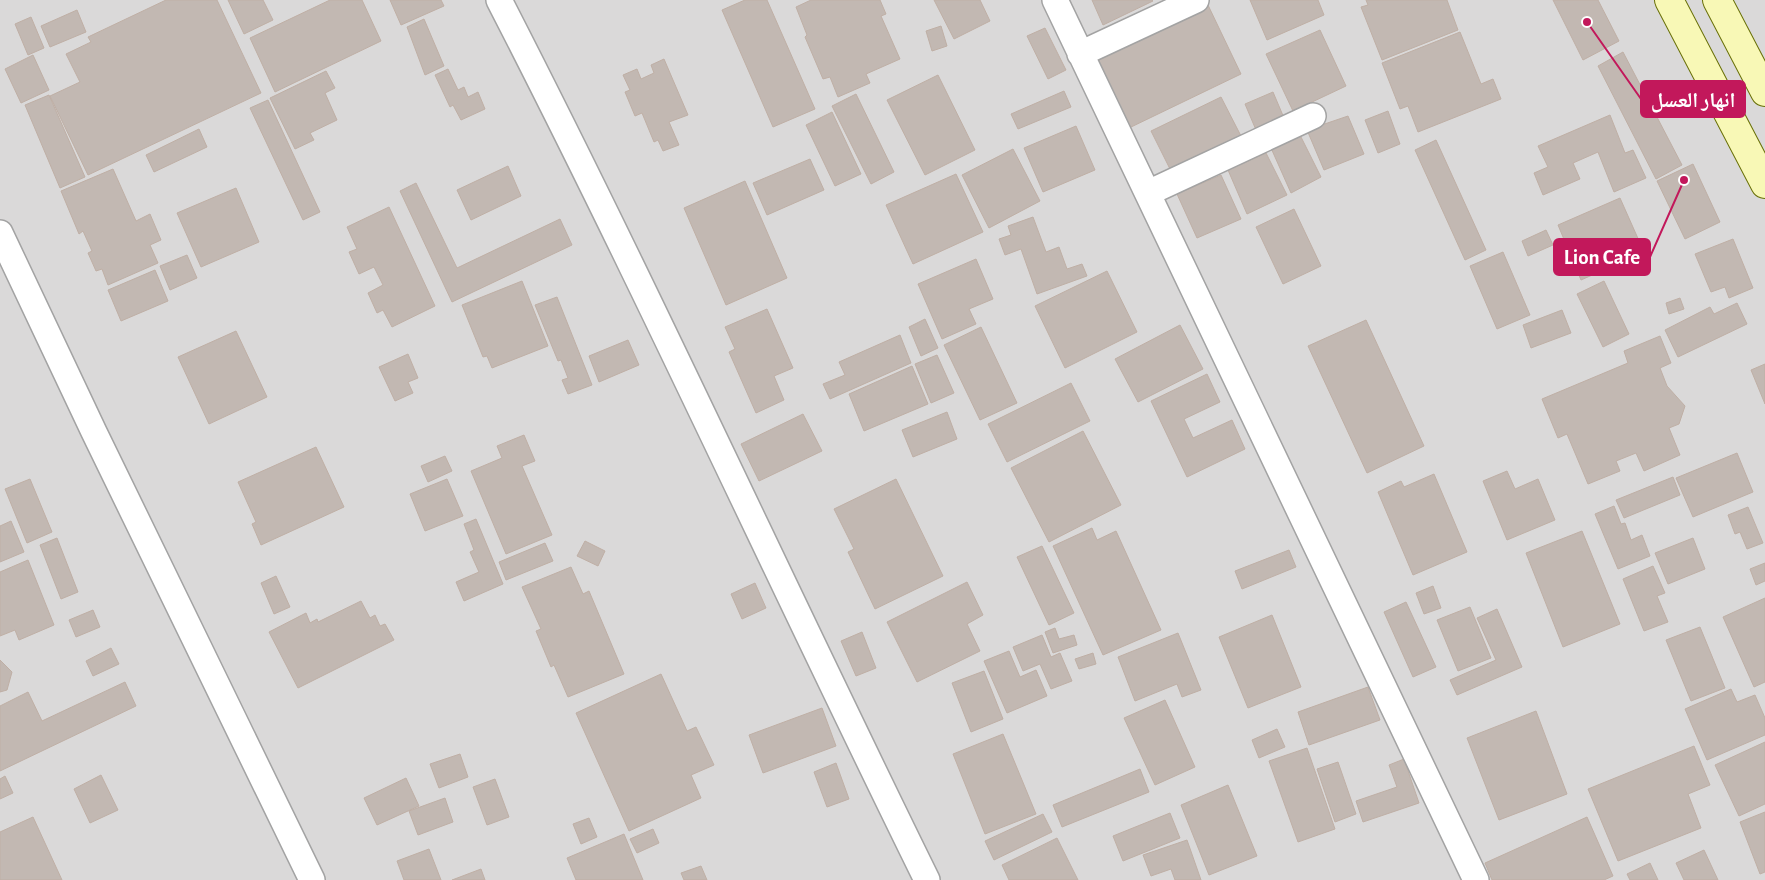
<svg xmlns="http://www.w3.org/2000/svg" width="1765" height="880" font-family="'Alegreya Sans','Noto Naskh Arabic',sans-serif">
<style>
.residential{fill:#dad9d9}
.building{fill:#c2b8b2;stroke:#bfafa5}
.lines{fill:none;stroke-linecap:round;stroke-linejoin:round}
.street-casing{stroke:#a3a3a3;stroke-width:28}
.secondary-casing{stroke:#697007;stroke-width:30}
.street{stroke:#fff;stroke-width:25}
.secondary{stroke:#f8f8b6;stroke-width:28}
.leader{fill:none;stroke:#c2185b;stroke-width:2}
.callout-dot{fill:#c2185b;stroke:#fff;stroke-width:2}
.callout{fill:#c2185b;stroke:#c2185b;stroke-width:2}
.callout-label{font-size:21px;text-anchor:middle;font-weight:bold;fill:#fff}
</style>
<rect width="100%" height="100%" fill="#ede9e2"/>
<path class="residential" d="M0,0H1765V880H0Z"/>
<path class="building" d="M166,0H217L261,93L88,175L50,96L80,82L66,54L91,42L88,37Z
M228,0H263L273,20L244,34Z
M330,0H362L381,41L275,92L250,38Z
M390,0H441L444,6L401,25Z
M745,0H767L815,109L773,127L722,10Z
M811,0H880L886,14L881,16L900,59L866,74L870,83L838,97L830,77L823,79L805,37L807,35L796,7Z
M934,0H980L990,21L954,39Z
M1092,0H1152L1153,1L1103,25Z
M1250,0H1318L1324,15L1267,40Z
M1366,0H1447L1458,30L1382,60L1361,7L1368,5Z
M1553,0H1598L1619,41L1583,60Z
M1207,3L1241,74L1129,128L1095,57Z
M77,10L86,32L50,47L41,26Z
M31,17L44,48L28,55L15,24Z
M424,19L444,66L425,75L407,27Z
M941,26L947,46L932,51L926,31Z
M1045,28L1066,70L1048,79L1027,36Z
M1320,30L1346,86L1293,111L1266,54Z
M1460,32L1481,84L1493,79L1501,99L1418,132L1408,106L1400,109L1382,63Z
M1623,52L1682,165L1656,179L1598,66Z
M33,55L49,90L21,103L5,69Z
M664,59L688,115L669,122L679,145L663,151L658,140L654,142L642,113L635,116L625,92L630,90L623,75L637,69L641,79L654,73L651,65Z
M448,69L458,90L464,87L468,97L478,92L485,109L461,120L453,105L450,107L435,75Z
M326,71L335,88L325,93L337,120L310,133L314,140L295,149L270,98Z
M938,75L975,150L925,175L887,100Z
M1064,91L1071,107L1018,129L1011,114Z
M1273,92L1284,118L1256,130L1245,104Z
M856,94L894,172L871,184L832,106Z
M49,95L85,177L60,188L25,105Z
M1221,97L1241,136L1171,171L1151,131Z
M268,100L320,212L303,220L250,108Z
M1388,111L1400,144L1378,153L1365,120Z
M832,112L861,174L835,186L806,125Z
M1610,115L1625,153L1633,150L1646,178L1614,192L1598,152L1573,163L1580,179L1543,195L1534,173L1548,167L1538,146Z
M1348,116L1364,154L1324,170L1307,130Z
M1076,126L1095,170L1043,192L1024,148Z
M199,129L207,147L154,172L146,155Z
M1300,135L1321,177L1291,193L1271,148Z
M1436,140L1486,250L1465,260L1415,150Z
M1013,149L1040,201L989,228L962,175Z
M1266,153L1287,195L1247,214L1228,170Z
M810,159L824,190L767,215L753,183Z
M1693,164L1720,222L1685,239L1657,181Z
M508,166L521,196L471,220L457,190Z
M113,169L136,221L150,214L161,240L150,245L158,263L108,285L102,269L96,271L88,253L92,251L83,231L79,234L61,191Z
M956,174L983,232L913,264L886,205Z
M1221,175L1241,219L1197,238L1177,194Z
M745,181L787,278L726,305L684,208Z
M416,183L457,268L560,219L572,245L452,302L400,191Z
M236,188L259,242L201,267L177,213Z
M1620,198L1644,252L1581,280L1558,225Z
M389,207L435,306L392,327L383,310L377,313L368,293L383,285L374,267L359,274L349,252L357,249L347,227Z
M1294,209L1321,266L1283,284L1256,227Z
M1033,217L1046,252L1059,247L1067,269L1082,264L1087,276L1037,294L1021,249L1005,255L999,239L1011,235L1008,226Z
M1546,230L1553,245L1528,256L1522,241Z
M1733,239L1753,288L1729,298L1725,287L1711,292L1695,254Z
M1503,252L1530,315L1497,329L1470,266Z
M187,255L197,278L170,290L160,266Z
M976,259L993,299L969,309L976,324L942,339L918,284Z
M155,270L168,301L121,321L108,290Z
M1107,271L1137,332L1065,368L1035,306Z
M522,281L548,346L492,368L487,356L483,357L462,305Z
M1604,281L1629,334L1603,347L1577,294Z
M557,297L592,385L568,394L562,380L568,378L561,360L558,361L535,305Z
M1680,298L1684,309L1669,314L1666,303Z
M1737,303L1747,324L1678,357L1665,330L1710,307L1714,314Z
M767,309L793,368L774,376L784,400L756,413L729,352L735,349L725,327Z
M1562,310L1571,333L1531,348L1523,325Z
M925,319L938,348L921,356L909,327Z
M1366,320L1424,446L1367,473L1308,346Z
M1180,325L1203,369L1138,402L1115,359Z
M981,327L1017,403L980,420L944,345Z
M236,331L267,397L209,424L178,357Z
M900,335L911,363L830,399L823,384L845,375L839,362Z
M1660,336L1671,363L1660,368L1667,386L1685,406L1679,424L1669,428L1680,455L1644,471L1636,453L1616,461L1620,471L1588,484L1567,434L1558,438L1542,399L1628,363L1624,351Z
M628,340L639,365L599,382L589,356Z
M408,354L418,378L408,382L413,393L395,401L379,367Z
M937,355L954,393L931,403L915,364Z
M1765,364V404L1751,370Z
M912,366L928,404L864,431L849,394Z
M1207,374L1220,402L1184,419L1193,438L1232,420L1245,449L1187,477L1151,401Z
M1071,383L1090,421L1007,462L988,424Z
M947,412L957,439L913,457L902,430Z
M803,414L822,451L759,481L741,444Z
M1083,431L1121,505L1049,542L1011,468Z
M524,435L535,461L522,466L552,535L506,554L471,471L502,458L497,446Z
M316,447L344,507L261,545L252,524L256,522L238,482Z
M1737,453L1753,492L1693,517L1676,478Z
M445,456L452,471L428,482L421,466Z
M1507,471L1515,489L1538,479L1555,520L1507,540L1483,481Z
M1434,474L1467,552L1413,575L1378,492L1401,481L1404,487Z
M1673,477L1680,495L1624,518L1616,500Z
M30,479L52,532L27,543L5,489Z
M447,479L463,516L425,531L410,494Z
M896,479L943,576L875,609L848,552L854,549L834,509Z
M1614,506L1621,524L1625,523L1631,540L1642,535L1650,556L1618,569L1595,514Z
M1748,507L1763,543L1747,549L1740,532L1735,534L1728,515Z
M476,519L503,584L464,601L456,582L479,572L470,552L474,550L464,524Z
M11,521L24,552L0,562V526Z
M1092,528L1097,540L1116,531L1161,630L1103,655L1053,546Z
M1582,531L1620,624L1563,647L1526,553Z
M57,538L78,592L61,599L40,545Z
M1693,538L1705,569L1668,584L1655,553Z
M585,541L605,551L598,566L577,556Z
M545,543L553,561L506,580L499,562Z
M1042,546L1074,613L1049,625L1017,557Z
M1289,550L1296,567L1242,589L1235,571Z
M28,560L54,625L19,640L15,630L0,636V572Z
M1765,563V581L1756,585L1750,569Z
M1653,566L1665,593L1657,596L1668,622L1644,631L1623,579Z
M571,567L583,594L589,591L624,674L568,697L554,665L551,667L536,631L541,629L522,587Z
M276,576L290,607L274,614L261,583Z
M967,582L983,615L967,624L980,651L917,682L887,622Z
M755,583L766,608L742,619L731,594Z
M1433,586L1441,608L1424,614L1416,593Z
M1765,598V682L1754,687L1723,617Z
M361,601L370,618L375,615L380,626L385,624L394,640L298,688L269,632L306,613L310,623L317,619L318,622Z
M1406,602L1436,667L1413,677L1384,612Z
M1470,607L1491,658L1458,671L1437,620Z
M1497,609L1522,667L1457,695L1450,680L1496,660L1477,618Z
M93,610L100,627L76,637L69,620Z
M1272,615L1301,687L1248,708L1219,637Z
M1700,627L1725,688L1691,701L1666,640Z
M1055,628L1059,639L1074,635L1077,645L1053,653L1045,632Z
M862,632L876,668L856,676L841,641Z
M1178,633L1201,690L1182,697L1177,684L1135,701L1118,657Z
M1042,635L1051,657L1060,653L1072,681L1051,689L1040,664L1023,671L1013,647Z
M111,648L119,664L93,676L86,661Z
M1009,651L1020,677L1036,670L1047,696L1007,713L984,661Z
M1093,653L1096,664L1079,669L1075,659Z
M0,660L12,672L7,690L0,692Z
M984,671L1003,719L971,732L952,683Z
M661,674L687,731L696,727L714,765L691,775L701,798L629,831L576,713Z
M125,682L136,706L0,771V706L28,692L42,721Z
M1368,687L1380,720L1309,745L1298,712Z
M1731,689L1737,702L1755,695L1765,718V735L1707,760L1685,709Z
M1165,700L1195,767L1155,785L1124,718Z
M822,708L836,746L763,773L749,735Z
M1536,711L1567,794L1499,820L1467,738Z
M1277,729L1285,747L1259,758L1252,740Z
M1003,734L1036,814L985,834L953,754Z
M1765,742V804L1739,816L1715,765Z
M1694,746L1710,785L1688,794L1701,828L1618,861L1588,789Z
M1307,748L1335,829L1298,842L1269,761Z
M460,754L468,777L439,788L430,764Z
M1404,759L1419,803L1363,822L1356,801L1397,787L1389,765Z
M1338,762L1356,814L1335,822L1317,769Z
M836,763L849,799L827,807L814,772Z
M1140,769L1149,792L1062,827L1053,805Z
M101,775L118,810L90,823L74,789Z
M5,776L13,793L0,799V779Z
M406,778L419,806L377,825L364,798Z
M495,779L509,817L487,825L473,787Z
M1228,785L1257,856L1209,875L1181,805Z
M445,798L453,822L418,835L409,811Z
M1765,812V872L1760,874L1740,822Z
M1170,813L1180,838L1123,861L1113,836Z
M1043,814L1052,832L994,860L985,841Z
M33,817L62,880H0V832Z
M1587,817L1613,876L1604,880H1492L1485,863Z
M589,818L597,837L581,844L573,824Z
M653,829L659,843L637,853L630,839Z
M624,834L643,880H576L567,858Z
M1057,838L1078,880H1009L1002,865Z
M1187,840L1201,880H1175L1171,869L1151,876L1143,855Z
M429,849L441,880H404L397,861Z
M1704,850L1718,880H1684L1676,863Z
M1650,863L1658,880H1630L1627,874Z
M701,866L707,880H684L681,873Z
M481,869L485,880H452Z"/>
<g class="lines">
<g class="street-casing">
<path id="street" d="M499,0C648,290 783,588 927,880
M1055,0L1476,880
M1080,54L1196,0
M1148,193L1313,116
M0,233L94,432L312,880"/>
</g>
<g class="secondary-casing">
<path id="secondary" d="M1669,0L1765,184
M1717,0L1765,92"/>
</g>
<use href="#street" class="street"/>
<use href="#secondary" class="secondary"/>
</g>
<path class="leader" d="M1587 22L1641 99M1684 180L1650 257"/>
<g class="callout-dot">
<circle cx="1587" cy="22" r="5"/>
<circle cx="1684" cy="180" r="5"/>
</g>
<g class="callout">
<rect x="1641" y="81" width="104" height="36" rx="5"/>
<rect x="1554" y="239" width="96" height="36" rx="5"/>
</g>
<g class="callout-label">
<text x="1693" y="107">انهار العسل</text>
<text x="1602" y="264">Lion Cafe</text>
</g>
</svg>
